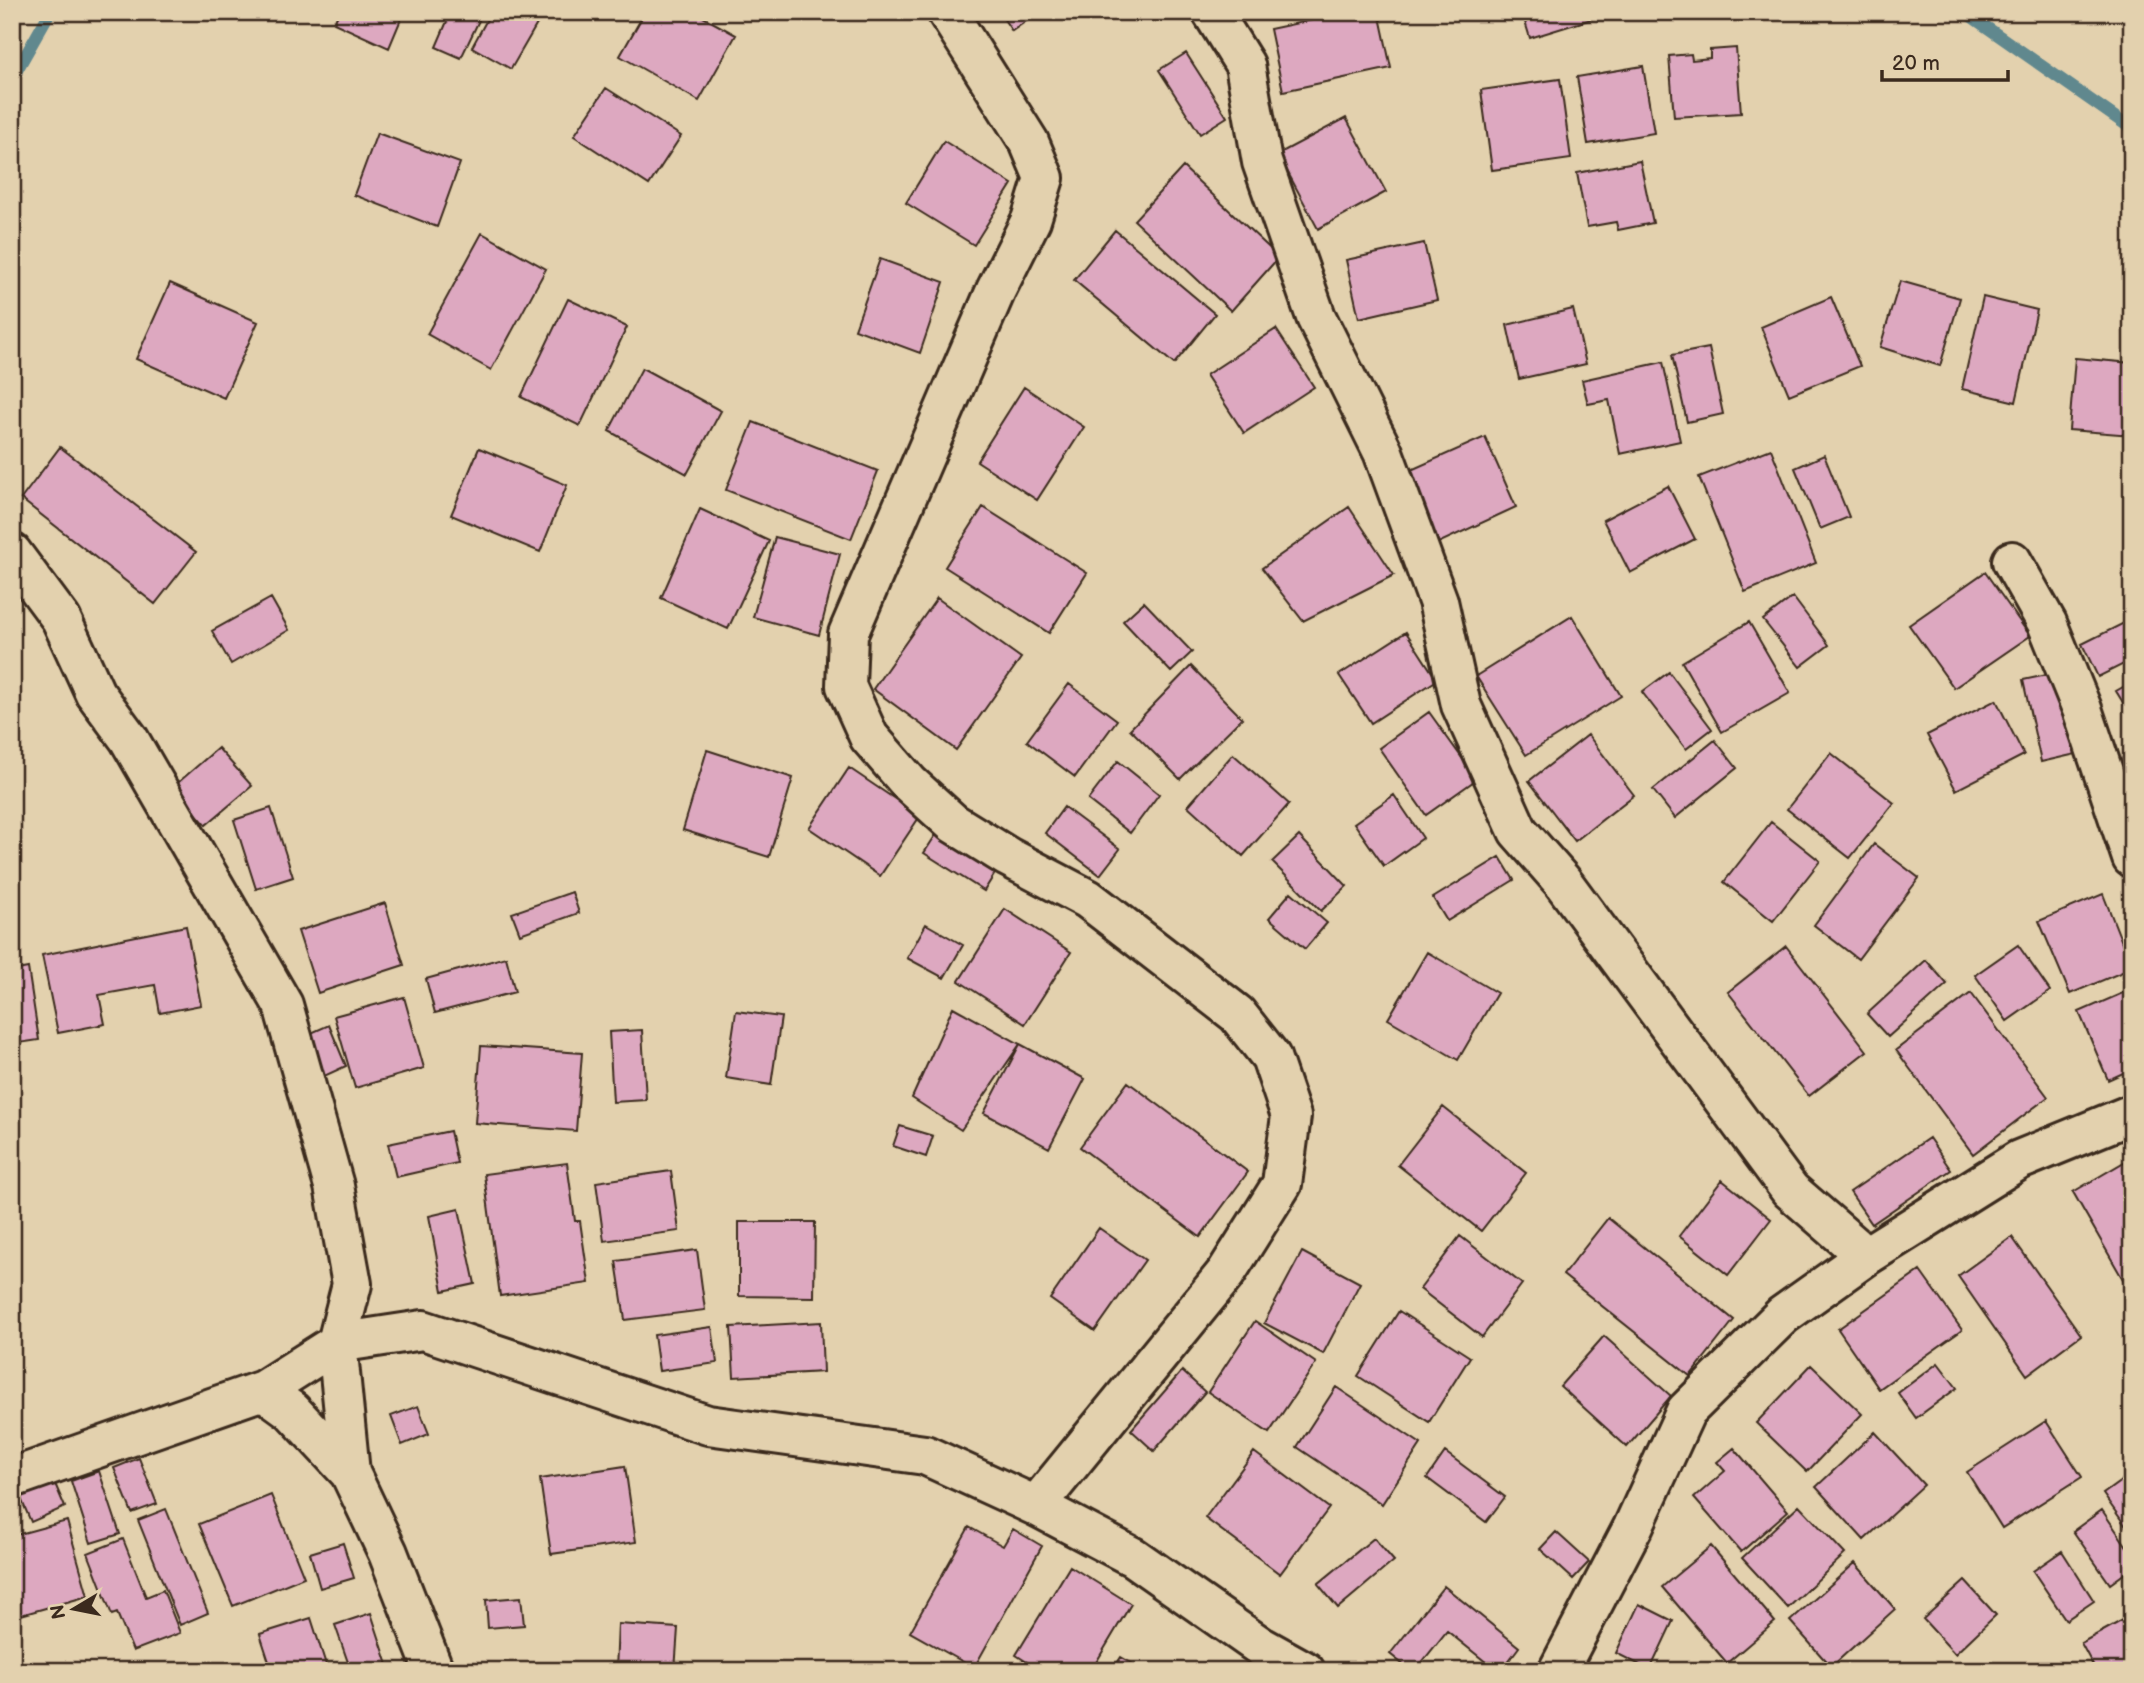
<svg xmlns="http://www.w3.org/2000/svg" width="2144" height="1683" font-family="'Balsamiq Sans',sans-serif">
<style>
.lines{fill:none;stroke-linecap:round;stroke-linejoin:round}
.stream{stroke:#61888e;stroke-width:12}
.building{fill:#dda8c0;stroke:#3b2a1e;stroke-width:2}
.street-casing{stroke:#3b2a1e;stroke-width:44}
.street{stroke:#e3d1ae;stroke-width:38}
</style>
<rect width="100%" height="100%" fill="#e3d1ae"/>
<filter id="ink" filterUnits="userSpaceOnUse"><feTurbulence type="fractalNoise" baseFrequency=".0143" numOctaves="2"/><feDisplacementMap in="SourceGraphic" scale="14" xChannelSelector="R" yChannelSelector="G"/><feConvolveMatrix kernelMatrix="1 2 1 2 8 2 1 2 1" color-interpolation-filters="sRGB"/></filter>
<g filter="url(#ink)">
<g class="lines">
<path class="stream" d="M1965,12L2132,129
M12,79L50,12"/>
</g>
<path class="building" d="M339,12H404L389,48L334,23Z
M451,12H483L461,58L436,47Z
M491,12H533L541,17L511,69L472,47Z
M645,12H694L736,35L699,101L620,56Z
M999,12H1039L1012,31Z
M1350,12H1379L1391,68L1283,91L1270,29Z
M1522,12H1597L1598,17L1530,38Z
M1736,48L1741,113L1674,117L1669,56L1691,54L1692,60L1710,58V50Z
M1186,53L1227,117L1200,134L1159,70Z
M1643,66L1654,133L1588,144L1577,77Z
M1560,79L1571,159L1492,170L1481,90Z
M606,88L681,136L649,185L574,136Z
M1346,118L1386,192L1318,229L1278,154Z
M377,133L460,163L437,227L354,195Z
M944,141L1012,184L974,245L906,203Z
M1640,161L1653,223L1618,230L1616,222L1587,227L1577,173Z
M1183,167L1279,257L1231,311L1134,220Z
M1115,230L1215,314L1174,364L1074,280Z
M482,233L546,269L491,370L427,334Z
M1424,243L1437,300L1359,318L1346,260Z
M880,259L944,282L920,353L855,329Z
M1900,281L1960,298L1940,366L1880,347Z
M170,283L258,322L224,398L136,359Z
M1831,297L1860,366L1789,395L1761,327Z
M1983,297L2037,310L2016,402L1962,389Z
M568,299L627,327L580,426L521,397Z
M1573,309L1586,364L1519,379L1507,325Z
M1276,329L1314,387L1244,433L1206,375Z
M1709,348L1723,414L1687,422L1672,355Z
M2075,358L2132,363V435L2069,430Z
M1663,362L1680,441L1620,454L1609,400L1588,404L1582,380Z
M642,368L721,411L687,474L609,431Z
M1024,387L1084,427L1037,500L977,461Z
M753,422L878,471L851,539L726,490Z
M1485,437L1516,507L1434,545L1402,474Z
M60,447L196,552L155,604L21,499Z
M479,448L567,485L540,552L451,515Z
M1771,449L1816,563L1745,592L1699,477Z
M1824,455L1849,517L1820,529L1795,468Z
M1668,486L1695,539L1630,573L1603,520Z
M983,507L1087,573L1049,633L945,567Z
M1349,507L1394,575L1303,621L1262,568Z
M700,509L769,541L728,629L661,598Z
M775,537L840,554L819,635L753,617Z
M1985,572L2030,636L1954,688L1909,625Z
M1793,597L1829,645L1800,667L1763,620Z
M271,598L289,630L231,664L212,631Z
M937,598L1021,658L956,750L873,689Z
M1144,602L1192,652L1171,672L1123,621Z
M1572,616L1621,696L1526,755L1476,676Z
M1749,622L1790,693L1722,732L1682,662Z
M2124,623L2132,637V660L2098,677L2082,644Z
M1406,632L1437,680L1371,723L1339,675Z
M1191,666L1242,718L1180,779L1130,729Z
M1669,672L1712,729L1686,749L1642,692Z
M2057,673L2076,754L2041,762L2023,680Z
M2132,682V717L2116,691Z
M1069,684L1117,720L1075,777L1027,741Z
M1996,700L2024,755L1956,790L1927,735Z
M1429,712L1477,779L1426,815L1379,748Z
M1588,735L1634,795L1575,841L1529,781Z
M1715,740L1737,768L1675,818L1653,790Z
M218,748L252,786L206,825L173,787Z
M707,750L793,778L769,857L683,830Z
M1831,753L1894,803L1850,858L1787,809Z
M1233,754L1289,804L1243,856L1188,806Z
M1118,761L1159,794L1130,833L1088,800Z
M849,768L920,816L880,876L809,828Z
M1394,795L1423,838L1384,866L1354,823Z
M1064,807L1120,849L1100,875L1045,833Z
M271,808L293,877L256,889L234,820Z
M1771,822L1820,861L1773,921L1724,882Z
M939,830L999,867L984,891L924,853Z
M1299,836L1347,886L1321,911L1272,862Z
M1874,844L1919,878L1858,959L1814,925Z
M1500,857L1514,880L1447,921L1433,898Z
M572,892L579,913L520,934L512,913Z
M1291,892L1327,923L1305,949L1269,918Z
M2103,894L2132,968L2070,994L2039,921Z
M385,903L404,965L318,993L298,931Z
M1005,909L1071,952L1025,1024L959,981Z
M926,924L963,945L944,978L907,958Z
M186,926L201,1005L160,1013L155,985L99,995L105,1024L58,1033L42,955Z
M2018,945L2050,991L2007,1021L1975,975Z
M1786,946L1867,1051L1809,1096L1728,992Z
M1427,952L1497,993L1458,1060L1388,1019Z
M506,957L515,992L435,1013L426,979Z
M1926,960L1947,984L1888,1037L1867,1014Z
M28,968L39,1040L12,1044V971Z
M2132,989V1069L2108,1080L2079,1012Z
M1971,993L2048,1097L1973,1154L1896,1050Z
M404,997L424,1068L355,1088L334,1016Z
M953,1007L1020,1044L961,1130L912,1098Z
M736,1011L781,1017L771,1085L726,1078Z
M329,1025L346,1066L320,1078L302,1037Z
M642,1030L646,1100L613,1102L609,1032Z
M1020,1044L1085,1079L1049,1148L984,1113Z
M481,1046L582,1053L576,1131L475,1123Z
M1128,1082L1248,1172L1200,1237L1080,1147Z
M1443,1107L1526,1173L1481,1231L1398,1165Z
M900,1126L933,1136L926,1157L893,1146Z
M450,1131L457,1163L396,1177L388,1144Z
M1929,1138L1951,1170L1872,1224L1850,1192Z
M2131,1158L2132,1160V1295L2073,1192Z
M567,1163L575,1221H580L589,1283L500,1296L484,1174Z
M671,1171L679,1231L604,1241L596,1182Z
M1722,1180L1771,1219L1728,1275L1679,1236Z
M459,1209L475,1284L443,1291L429,1216Z
M1608,1218L1734,1320L1690,1376L1563,1275Z
M739,1222H815L814,1297L739,1296Z
M1099,1228L1145,1260L1095,1331L1050,1299Z
M1460,1236L1522,1284L1482,1337L1420,1289Z
M2012,1237L2081,1335L2027,1375L1958,1276Z
M697,1250L705,1310L625,1320L616,1261Z
M1302,1252L1360,1283L1323,1354L1264,1323Z
M1920,1271L1962,1330L1879,1389L1838,1329Z
M1399,1311L1470,1357L1429,1422L1358,1376Z
M1255,1321L1316,1363L1269,1433L1208,1392Z
M821,1322L823,1372L734,1377L731,1327Z
M712,1327L717,1363L659,1371L654,1335Z
M1604,1336L1671,1396L1627,1447L1560,1386Z
M1938,1363L1957,1388L1916,1418L1898,1393Z
M1811,1365L1862,1414L1807,1472L1756,1423Z
M1182,1371L1205,1392L1154,1451L1131,1430Z
M1336,1387L1421,1444L1382,1504L1297,1447Z
M418,1406L429,1434L402,1445L391,1416Z
M2046,1421L2082,1477L2002,1528L1967,1472Z
M1875,1432L1924,1485L1864,1540L1816,1487Z
M1734,1448L1788,1511L1741,1552L1694,1498L1725,1471L1717,1462Z
M1254,1452L1329,1508L1280,1574L1205,1518Z
M1445,1452L1505,1497L1486,1522L1427,1478Z
M139,1458L157,1504L132,1513L114,1468Z
M625,1466L636,1542L551,1554L540,1479Z
M99,1471L120,1534L91,1543L71,1481Z
M2132,1473V1535L2103,1494Z
M53,1479L65,1507L31,1522L19,1494Z
M271,1495L304,1577L233,1606L199,1524Z
M1799,1505L1845,1554L1788,1608L1742,1558Z
M166,1509L208,1613L180,1625L138,1520Z
M2102,1510L2132,1554V1568L2110,1584L2073,1531Z
M67,1521L88,1596L21,1615L12,1585V1536Z
M969,1527L1003,1546L1013,1529L1042,1546L974,1668L910,1632Z
M1556,1532L1589,1562L1573,1579L1540,1549Z
M1374,1538L1394,1561L1338,1608L1318,1584Z
M123,1539L146,1597L163,1590L180,1633L133,1651L117,1613L112,1615L88,1553Z
M343,1543L354,1578L320,1588L310,1553Z
M1711,1546L1775,1622L1727,1663L1662,1587Z
M2062,1551L2094,1601L2066,1620L2033,1571Z
M1855,1563L1895,1609L1831,1667L1790,1621Z
M1070,1566L1131,1604L1091,1671H1041L1016,1655Z
M1965,1581L1996,1615L1955,1654L1923,1619Z
M1444,1586L1519,1647L1501,1671H1497L1447,1631L1415,1671H1411L1390,1654Z
M521,1597L524,1625L488,1628L486,1600Z
M1639,1604L1673,1621L1650,1670L1616,1653Z
M371,1613L390,1671H351L335,1625Z
M2132,1615V1671H2096L2081,1643Z
M311,1618L328,1671H272L260,1634Z
M618,1624L678,1628L675,1671H616Z
M1121,1657L1145,1671H1112Z"/>
<g class="lines">
<g class="street-casing">
<path id="street" d="M947,12L1029,142L1044,178L1031,220L996,290L848,634L846,686L869,737L909,783L953,823L1008,857L1088,899L1237,1014L1271,1057L1291,1116L1282,1184L1226,1273L1036,1506
M1212,12L1245,65L1262,162L1316,317L1383,452L1438,601L1461,705L1518,831L1562,881L1790,1190L1866,1256
M12,553L61,619L95,693L129,739L283,1005L334,1186L352,1284L337,1343L350,1473
M2012,561L2047,623L2082,709L2132,858
M263,1390L337,1343L423,1330L708,1425L925,1455L1036,1506L1133,1557L1260,1646L1305,1671
M12,1478L263,1390L292,1411L350,1473L388,1553L434,1671
M1558,1671L1633,1527L1686,1411L1783,1315L1866,1256L2019,1160L2132,1114"/>
</g>
<use href="#street" class="street"/>
</g>
</g>
<rect width="2144" height="1683" fill="none" stroke="#e3d1ae" stroke-width="42"/>
<rect x="21" y="21" width="2102" height="1641" fill="none" stroke="#3b2a1e" stroke-width="2.5" filter="url(#ink)"/>
<g transform="translate(74 1609) rotate(260)" stroke="#e3d1ae" stroke-width="5" paint-order="stroke">
<path d="M0-5L12 26L0 18L-12 26Z" fill="#3b2a1e"/>
<text y="-10" font-size="19" font-weight="bold" text-anchor="middle" fill="#3b2a1e">N</text>
</g>
<path d="M1882 70v10h126v-10" fill="none" stroke="#3b2a1e" stroke-width="3.5"/>
<text x="1892" y="70" font-size="21" fill="#3b2a1e" stroke="#e3d1ae" stroke-width="5" paint-order="stroke">20 m</text>
</svg>
